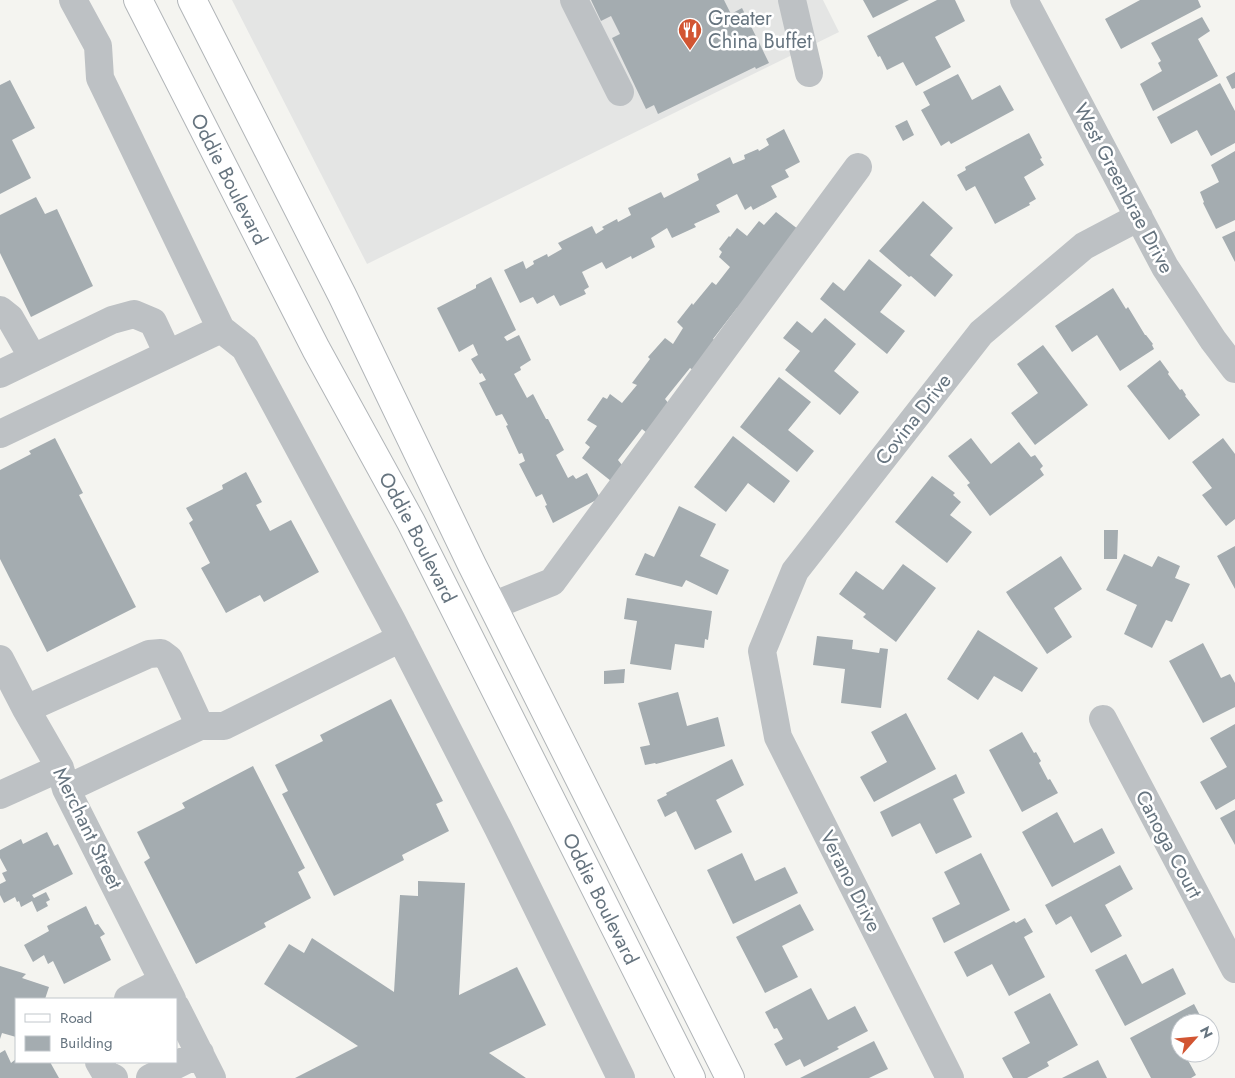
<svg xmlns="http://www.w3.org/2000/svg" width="1235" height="1078" font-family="Jost,sans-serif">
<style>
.built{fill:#e4e5e4}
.building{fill:#a4acb0}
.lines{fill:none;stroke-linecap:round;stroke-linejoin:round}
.major-casing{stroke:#b1b5b8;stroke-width:30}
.minor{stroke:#bdc1c4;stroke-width:28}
.major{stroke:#fff;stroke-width:28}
.labels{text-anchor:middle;stroke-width:5;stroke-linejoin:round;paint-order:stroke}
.poi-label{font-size:20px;fill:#66747f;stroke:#fff;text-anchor:start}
.street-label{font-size:20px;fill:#66747f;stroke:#fff}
</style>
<rect width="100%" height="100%" fill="#f4f4f0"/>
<path class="built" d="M232,0H823L839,32L367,264Z"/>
<path class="building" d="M591,0H724L731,14L742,8L769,63L756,69L755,67L753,68L658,114L654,105L646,109L612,38L620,34L611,16L601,21Z
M863,0H909L873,18Z
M937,0H955L965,21L935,37L951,67L916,86L903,62L887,70L880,56L878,57L867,36Z
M1140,0H1198L1201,7L1121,49L1105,19Z
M1202,17L1210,31L1198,39L1218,76L1153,111L1140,84L1162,71L1158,63L1161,61L1151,43Z
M1235,72V88L1232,89L1226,77Z
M958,74L972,100L1000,85L1014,110L951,144L949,141L941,146L921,110L930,105L923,92Z
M10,80L35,128L12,140L31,178L0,194V85Z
M1220,83L1235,111V143L1211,156L1197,130L1171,144L1157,117Z
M907,120L914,135L903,141L895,126Z
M784,129L800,162L785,170L789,177L771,186L777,197L753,210L751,206L745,210L737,194L716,205L720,212L694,224L696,227L672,238L667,228L651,238L655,247L632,259L631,256L606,269L602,262L582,272L589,287L584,290L586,294L560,306L554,295L537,304L533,297L520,303L504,270L523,261L526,269L534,264L533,261L547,254L548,257L562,249L558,243L592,226L596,234L604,229L602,227L617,219L618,222L631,215L628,208L661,192L664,198L699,180L697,174L730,157L733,164L745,159L744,155L758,149L759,151L769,145L766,139Z
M1029,133L1042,158L1040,159L1044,165L1024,177L1036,199L1029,203L1030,205L995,224L975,186L966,191L957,175L966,170L965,167Z
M1235,151V220L1216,229L1203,203L1204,202L1200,192L1219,182L1211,165Z
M36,197L45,214L57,209L93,286L31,317L0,253V215Z
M923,201L953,228L930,255L953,275L935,297L911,276L909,277L879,251Z
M776,212L803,233L742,312L737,308L713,339L718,342L696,372L690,368L665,399L669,404L647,433L642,429L618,460L622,465L611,481L582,458L590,447L585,443L597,426L587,420L603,397L607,399L610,394L622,403L637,385L632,383L650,359L648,357L665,338L673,344L683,328L677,322L692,303L693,305L712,282L716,285L730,267L719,257L722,252L719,249L729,236L730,237L737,228L747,236L759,221L764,225Z
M1235,231V262L1222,237Z
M869,259L902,285L880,312L905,331L887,354L820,299L833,282L844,291Z
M491,277L516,330L504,337L507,341L519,335L531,360L520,367L521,370L514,374L527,398L533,394L546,419H548L564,450L556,455L568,478L573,475L576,479L587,473L600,498L553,523L545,506L547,505L542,494L536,497L519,464L525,461L522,453L519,454L506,426L508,425L502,414L496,416L479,383L486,380L482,373L480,374L471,359L478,355L473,344L459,352L437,308L476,288V285Z
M1113,288L1126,309L1128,307L1145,335H1146L1153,344L1152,345L1154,349L1120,371L1097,335L1072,352L1055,326Z
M825,318L856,344L834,371L859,392L840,415L785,370L800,351L783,338L797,321L812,333Z
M1043,345L1088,405L1035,445L1011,413L1038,393L1017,364Z
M1160,360L1168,371L1169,372L1168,374L1180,390L1182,389L1186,395L1185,396L1200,415L1169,440L1127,386Z
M779,377L811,402L788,430L814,451L797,472L740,427Z
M733,436L790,481L774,503L748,483L726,512L694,487Z
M55,438L83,493L79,495L136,607L47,652L0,559V470L31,454L29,451Z
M971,438L991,464L1019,442L1031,457L1035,455L1043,466L1040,469L1044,475L990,516L967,485L970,483L948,456Z
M1223,438L1235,454V519L1226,526L1202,495L1212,488L1192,462Z
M246,472L262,502L256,505L270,531L291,520L319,572L264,602L260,595L226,613L201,568L210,563L189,523L193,520L186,508L223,489L222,485Z
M932,476L955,493L953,495L961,502L950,515L972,532L947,563L895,522Z
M679,506L716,524L700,556L729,570L717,595L686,580L682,587L635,575L645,553L654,557Z
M1104,530H1118L1117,559H1104Z
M1235,546V589L1217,556Z
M1124,554L1152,567L1158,556L1180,566L1175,578L1190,584L1172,622L1166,620L1152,648L1124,634L1137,605L1106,590Z
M1061,556L1082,589L1054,608L1072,637L1047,654L1006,592Z
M903,564L936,588L896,642L863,617L866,614L839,594L856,571L883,590Z
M627,598L712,611L708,640L705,639L704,648L675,644L671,670L630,664L637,621L624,619Z
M978,630L1038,668L1022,692L994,676L978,700L947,679Z
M817,636L853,640L852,649L879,653L880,648L888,649L881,708L841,703L845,669L813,665Z
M1203,643L1221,678L1230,674L1235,683V707L1203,723L1169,661Z
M625,669L624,683L604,684V671Z
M678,692L687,726L718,717L725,746L656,764L655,763L645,765L640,747L650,745L638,703Z
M391,699L443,801L436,804L449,831L402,855L404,860L334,896L282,794L288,791L275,765L323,741L320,735Z
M906,713L936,769L874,802L860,777L887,762L871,732Z
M1235,724V799L1216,810L1200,782L1227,767L1210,738Z
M1022,732L1034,753L1036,752L1041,761L1039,763L1048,780L1050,779L1058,793L1022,812L989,750Z
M732,759L744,785L716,800L732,832L695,850L676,811L665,817L657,800L667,795L666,793Z
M253,766L305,868L298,872L311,898L264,923L266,927L196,964L144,862L150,858L137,832L185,808L182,803Z
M956,774L965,793L953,799L972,837L936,854L920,823L892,837L880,812Z
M1235,810V845L1220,818Z
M1057,812L1074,843L1102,828L1115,853L1052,887L1022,832Z
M47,832L54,846L58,844L73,874L32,895L34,898L46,892L50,900L46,902L48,906L37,912L32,901L21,907L19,901L17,902L15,897L4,903L0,895V884L6,881L2,873L7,871L0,858V850L21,839L23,844Z
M742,853L755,881L785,867L798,893L733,924L707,870Z
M981,853L1010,910L944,943L932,918L960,904L944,872Z
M1120,865L1133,889L1105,905L1122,936L1091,953L1071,916L1056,925L1045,905Z
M418,881L465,883L459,995L517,967L546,1025L489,1053L526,1078H295L358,1046L264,984L289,944L304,953L312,938L394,992L400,895L418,896Z
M800,904L814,930L782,946L798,977L765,993L736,937Z
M86,906L95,925L98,924L105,934L100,937L111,960L64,984L53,961L48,964L44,955L33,962L24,945L49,931L47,926Z
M1025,918L1033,932L1024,937L1045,977L1009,996L992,964L967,977L954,952L1014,921L1016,923Z
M1126,954L1142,984L1173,968L1186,994L1125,1026L1095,970Z
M0,966L26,974L22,978L49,987L45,999H16V1037L2,1033L0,1039Z
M811,988L828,1020L855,1006L868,1031L837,1047L839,1049L804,1067L800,1059L786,1066L774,1044L783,1039L777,1028L774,1029L765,1012Z
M1050,993L1078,1045L1047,1062L1049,1066L1027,1078H1013L1002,1058L1030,1043L1014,1012Z
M1194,1004L1204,1023H1180V1053H1184L1196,1075L1191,1078H1151L1130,1038Z
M874,1041L888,1069L869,1078H800Z
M5,1050L11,1063L16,1059V1062L22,1063L50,1062L59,1078H0V1053Z
M1098,1060L1107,1078H1062Z"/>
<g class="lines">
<g class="major-casing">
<g id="major">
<path id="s1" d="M138,0L316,349L411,522L691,1078"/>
<path d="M192,0L342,295L472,565L730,1078"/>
</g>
</g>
<path class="minor" d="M73,0L98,46L100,78L221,329L245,348L391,619L498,828L621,1078
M574,0L620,92
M792,0L809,73
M1024,0L1165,267L1213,340L1235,369
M0,310L10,318L33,358
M0,374L112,320L134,314L153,322L168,354
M0,434L221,329
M492,606L552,582L858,167
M0,659L26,709L60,768L66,789L172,999
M26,709L149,654L161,653L169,659L200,726
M1103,719L1235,969
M66,789L200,726H224L401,638
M0,795L60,768
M128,999L163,981
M176,1007L212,1078
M99,1062L106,1074L114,1078
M150,1078L200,1053
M950,1078L778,737L762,651L795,571L981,333L1084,246L1139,217"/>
<use href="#major" class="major"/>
</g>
<defs>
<g id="restaurant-pin" transform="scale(1.25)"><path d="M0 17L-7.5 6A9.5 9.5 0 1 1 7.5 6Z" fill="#d25532" stroke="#fff"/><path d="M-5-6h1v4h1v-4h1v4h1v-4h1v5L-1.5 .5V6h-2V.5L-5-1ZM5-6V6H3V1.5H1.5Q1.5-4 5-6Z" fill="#fff"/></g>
</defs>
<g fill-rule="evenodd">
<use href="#restaurant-pin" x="690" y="30"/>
</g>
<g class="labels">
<g class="poi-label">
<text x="708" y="25">Greater<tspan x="708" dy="23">China Buffet</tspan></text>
</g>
<g class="street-label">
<text dy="7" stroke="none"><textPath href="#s1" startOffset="201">Oddie Boulevard</textPath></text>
<text transform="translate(1124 188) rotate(62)" y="7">West Greenbrae Drive</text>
<text transform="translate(913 419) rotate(-52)" y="7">Covina Drive</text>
<text dy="7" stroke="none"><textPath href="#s1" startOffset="606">Oddie Boulevard</textPath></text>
<text transform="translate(88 828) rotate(64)" y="7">Merchant Street</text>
<text transform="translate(1169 844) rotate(62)" y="7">Canoga Court</text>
<text transform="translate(851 881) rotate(63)" y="7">Verano Drive</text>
<text dy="7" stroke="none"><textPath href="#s1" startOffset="1011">Oddie Boulevard</textPath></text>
</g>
</g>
<rect x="15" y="998" width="162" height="65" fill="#ffffff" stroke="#c2c7cc"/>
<rect x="25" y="1014" width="25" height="8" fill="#ffffff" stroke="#c2c7cc"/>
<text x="60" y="1023" font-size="15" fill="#66747f">Road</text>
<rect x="25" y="1036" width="25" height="15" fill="#a4acb0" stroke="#c2c7cc"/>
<text x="60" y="1048" font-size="15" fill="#66747f">Building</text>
<g transform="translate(1195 1038) rotate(63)"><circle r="24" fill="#ffffff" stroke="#c2c7cc"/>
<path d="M0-4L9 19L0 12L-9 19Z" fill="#d25532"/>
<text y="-8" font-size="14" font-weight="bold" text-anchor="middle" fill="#66747f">N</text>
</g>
</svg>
